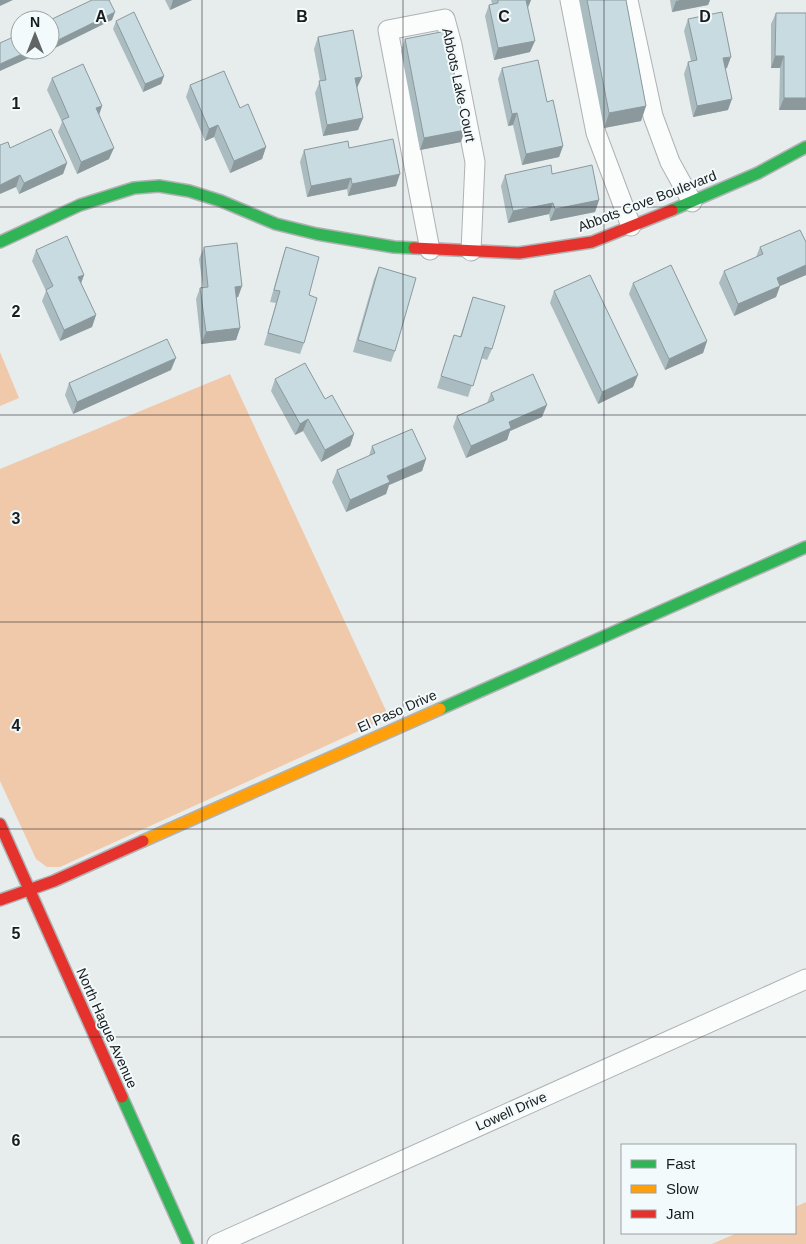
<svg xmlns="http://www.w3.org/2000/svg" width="806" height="1244" font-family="Helvetica,sans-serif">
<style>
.green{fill:#f0c9aa}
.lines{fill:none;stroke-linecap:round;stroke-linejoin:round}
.street-casing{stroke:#afb2b3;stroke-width:21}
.fast-casing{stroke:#afb2b3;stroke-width:14}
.slow-casing{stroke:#afb2b3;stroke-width:14}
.jam-casing{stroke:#afb2b3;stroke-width:14}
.street{stroke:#fbfcfc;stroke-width:19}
.fast{stroke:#30b455;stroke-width:11}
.slow{stroke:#ff9f0a;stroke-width:11}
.jam{stroke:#e5322d;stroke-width:11}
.wall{fill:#abbcc1}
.shaded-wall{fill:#8b999d}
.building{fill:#c7dbe0;stroke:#8b999d}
.grid{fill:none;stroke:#191c1d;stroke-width:1;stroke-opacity:0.55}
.labels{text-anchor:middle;stroke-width:4;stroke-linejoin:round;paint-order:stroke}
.street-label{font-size:14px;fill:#191c1d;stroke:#f2fafc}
.grid-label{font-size:16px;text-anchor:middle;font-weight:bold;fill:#191c1d;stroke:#f2fafc;stroke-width:4;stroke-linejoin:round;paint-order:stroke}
</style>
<rect width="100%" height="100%" fill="#e7eced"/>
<path class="green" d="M0,352L19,398L0,406Z
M230,374L389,717L60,867H47L36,859L0,781V469Z
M806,1202V1244H712L737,1233H795V1207Z"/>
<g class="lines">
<g class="street-casing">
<path id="street" d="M570,0L596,133L631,226
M628,0L653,116L670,162L692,202
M430,250L388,30L445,19L452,45L475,162L471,251
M217,1244L806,979"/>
</g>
<g class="fast-casing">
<path id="fast" d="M672,210L758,173L806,147
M0,242L80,205L134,188L159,186L189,191L221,201L276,224L317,234L394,247L414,248
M440,709L806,547
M122,1097L188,1244"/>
</g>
<g class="slow-casing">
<path id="slow" d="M143,841L440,709"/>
</g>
<g class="jam-casing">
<path id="jam" d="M414,248L519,253L592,242L672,210
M0,824L122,1097
M0,900L54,881L143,841"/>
</g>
<use href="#street" class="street"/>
<use href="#fast" class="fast"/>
<use href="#slow" class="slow"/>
<use href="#jam" class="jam"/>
</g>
<path class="wall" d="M165,0H192L170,10Z
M491,0H531L528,8L530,52L494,60L485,16L489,5L492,4Z
M579,0H626L646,106L641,121L604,128Z
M670,0H710L708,5L672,12Z
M776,13H806V110H779L780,68H771V24Z
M688,19L727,68L725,69L728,110L693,117L684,74L688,62L691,61L684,31Z
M116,21L164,76L161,84L143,92L113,29Z
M318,37L357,88L363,118L358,130L323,136L315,93L320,81L314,49Z
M405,39L461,142L420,150L401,51Z
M502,68L547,102L563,146L559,157L522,165L513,125L508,126L498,79Z
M52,78L102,106L99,114L109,159L77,174L58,132L62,122L47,90Z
M190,85L240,108L266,147L262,159L230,173L214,137L205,141L186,97Z
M10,148L67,163L63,174L19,194L16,187Z
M349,148L396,186L348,196L347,189L307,197L300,162L304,150Z
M505,175L599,200L595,212L550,221L549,214L508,223L501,186Z
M806,242V275L780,286L776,297L734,316L719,283L724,271L756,257L760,247Z
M204,247L242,286L238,297L236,298L240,328L236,340L201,344L196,299L200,288L203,287L199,259Z
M286,247L309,295L304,343L300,354L264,345L276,303L270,302L282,259Z
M36,250L84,275L81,283L96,315L92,327L60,341L42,301L46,291L32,261Z
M379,267L395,351L391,362L353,352L374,279Z
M633,283L707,341L703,353L665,370L629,294Z
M554,291L633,387L598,404L550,303Z
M473,297L492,349L487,360L481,358L468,397L437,388L454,335L460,337Z
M171,370L73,414L65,395L69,383Z
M275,379L325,399L354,434L350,446L321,462L303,431L295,435L271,391Z
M491,393L542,417L510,431L507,440L466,458L453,427L457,416L487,403Z
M372,446L426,459L422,471L389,485L386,494L346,512L332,482L337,470L369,456Z"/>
<path class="shaded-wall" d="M0,0H13L0,6Z
M173,0H192L170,10Z
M525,0H531L527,9Z
M680,0H710L708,5L672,12L676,1Z
M115,12L112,20L49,51L50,50L52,43Z
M535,41L530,52L494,60L498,48Z
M31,50H43L42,52L0,71V64Z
M775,56H784L780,68H771Z
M731,57L727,68L719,70L723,58Z
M164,76L161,84L143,92L145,84Z
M362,77L357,88L351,89L355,78Z
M784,98H806V110H779Z
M732,99L728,110L693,117L697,106Z
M102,106L98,118L96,108Z
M646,106L641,121L604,128L609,113Z
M517,113L513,125L508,126L512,114Z
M363,118L358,130L323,136L327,125Z
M218,125L214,137L205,141L209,129Z
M465,130L461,142L420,150L424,138Z
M563,146L559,157L522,165L526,154Z
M266,147L262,159L230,173L234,161Z
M114,148L109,159L77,174L81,162Z
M67,163L63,174L19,194L24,183Z
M400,174L396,186L348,196L352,184Z
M20,175L16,187L0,194V185Z
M351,178L347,189L307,197L311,186Z
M599,200L595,212L550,221L555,209Z
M553,203L549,214L508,223L513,211Z
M806,265V275L780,286L776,297L734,316L738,304L777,278Z
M84,275L80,286L78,277Z
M242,286L238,297L231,298L235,287Z
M96,315L92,327L60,341L64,330Z
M240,328L236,340L201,344L206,332Z
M707,341L703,353L665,370L669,359Z
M176,358L171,370L73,414L77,402Z
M638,375L633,387L598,404L602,392Z
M547,405L542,417L510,431L507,440L466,458L471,446L509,422Z
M308,419L303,431L295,435L300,424Z
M354,434L350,446L321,462L325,450Z
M426,459L422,471L389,485L386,494L346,512L350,500L387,476Z"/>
<path class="building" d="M92,0H109L115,12L52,43L50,39V20Z
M498,0H526L535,41L498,48L489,5L498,3Z
M587,0H626L646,106L609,113Z
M134,12L164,76L145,84L116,21Z
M722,12L731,57L723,58L732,99L697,106L688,62L697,60L688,19Z
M776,13H806V98H784V56H775Z
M353,30L362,77L355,78L363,118L327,125L319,81L326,80L318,37Z
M446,31L465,130L424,138L405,39Z
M20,34V50H31L0,64V43Z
M538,60L547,102L553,100L563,146L526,154L517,113L512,114L502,68Z
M83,64L102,106L96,108L114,148L81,162L62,120L69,117L52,78Z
M224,71L240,108L248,104L266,147L234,161L218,125L209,129L190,85Z
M51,129L67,163L24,183L20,175L0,185V145L8,142L10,148Z
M393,139L400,174L352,184L351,178L311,186L304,150L348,141L349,148Z
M551,165L552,174L592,165L599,200L555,209L553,203L513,211L505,175Z
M800,230L806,242V265L777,278L780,286L738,304L724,271L763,254L760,247Z
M67,236L84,275L78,277L96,315L64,330L46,290L53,286L36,250Z
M237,243L242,286L235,287L240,328L206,332L200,288L208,287L204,247Z
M286,247L319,257L309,295L317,298L304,343L268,333L280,291L274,290Z
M671,265L707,341L669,359L633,283Z
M379,267L416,278L395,351L358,340Z
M590,275L638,375L602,392L554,291Z
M473,297L505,306L492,349L485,347L473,386L441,376L454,335L461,337Z
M167,339L176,358L77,402L69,383Z
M305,363L325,399L332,395L354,434L325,450L308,419L300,424L275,379Z
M533,374L547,405L509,422L511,428L471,446L457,416L494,400L491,393Z
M412,429L426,459L387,476L390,482L350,500L337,470L375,453L372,446Z"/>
<path class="grid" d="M202,0V1244M403,0V1244M604,0V1244M0,207H806M0,415H806M0,622H806M0,829H806M0,1037H806"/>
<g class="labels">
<g class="street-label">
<text transform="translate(459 85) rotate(78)" y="5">Abbots Lake Court</text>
<text transform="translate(647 201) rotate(-21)" y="5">Abbots Cove Boulevard</text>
<text transform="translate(397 711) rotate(-24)" y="5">El Paso Drive</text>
<text transform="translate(107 1028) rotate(66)" y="5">North Hague Avenue</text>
<text transform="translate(511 1111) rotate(-24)" y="5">Lowell Drive</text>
</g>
</g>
<g class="grid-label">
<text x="101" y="22">A</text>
<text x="302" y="22">B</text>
<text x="504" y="22">C</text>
<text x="705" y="22">D</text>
<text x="16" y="109">1</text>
<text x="16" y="317">2</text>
<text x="16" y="524">3</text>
<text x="16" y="731">4</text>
<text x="16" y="939">5</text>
<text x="16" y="1146">6</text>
</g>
<rect x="621" y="1144" width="175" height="90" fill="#f2fafc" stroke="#9ba1a3"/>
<rect x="631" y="1160" width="25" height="8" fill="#30b455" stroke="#9ba1a3"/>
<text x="666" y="1169" font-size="15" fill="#191c1d">Fast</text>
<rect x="631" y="1185" width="25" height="8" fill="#ff9f0a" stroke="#9ba1a3"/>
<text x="666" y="1194" font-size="15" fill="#191c1d">Slow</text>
<rect x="631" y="1210" width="25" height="8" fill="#e5322d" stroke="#9ba1a3"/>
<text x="666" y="1219" font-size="15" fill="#191c1d">Jam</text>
<g transform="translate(35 35)"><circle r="24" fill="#f2fafc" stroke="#9ba1a3"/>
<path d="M0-4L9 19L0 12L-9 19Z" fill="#616566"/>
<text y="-8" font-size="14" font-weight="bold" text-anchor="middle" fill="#191c1d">N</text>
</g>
</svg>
